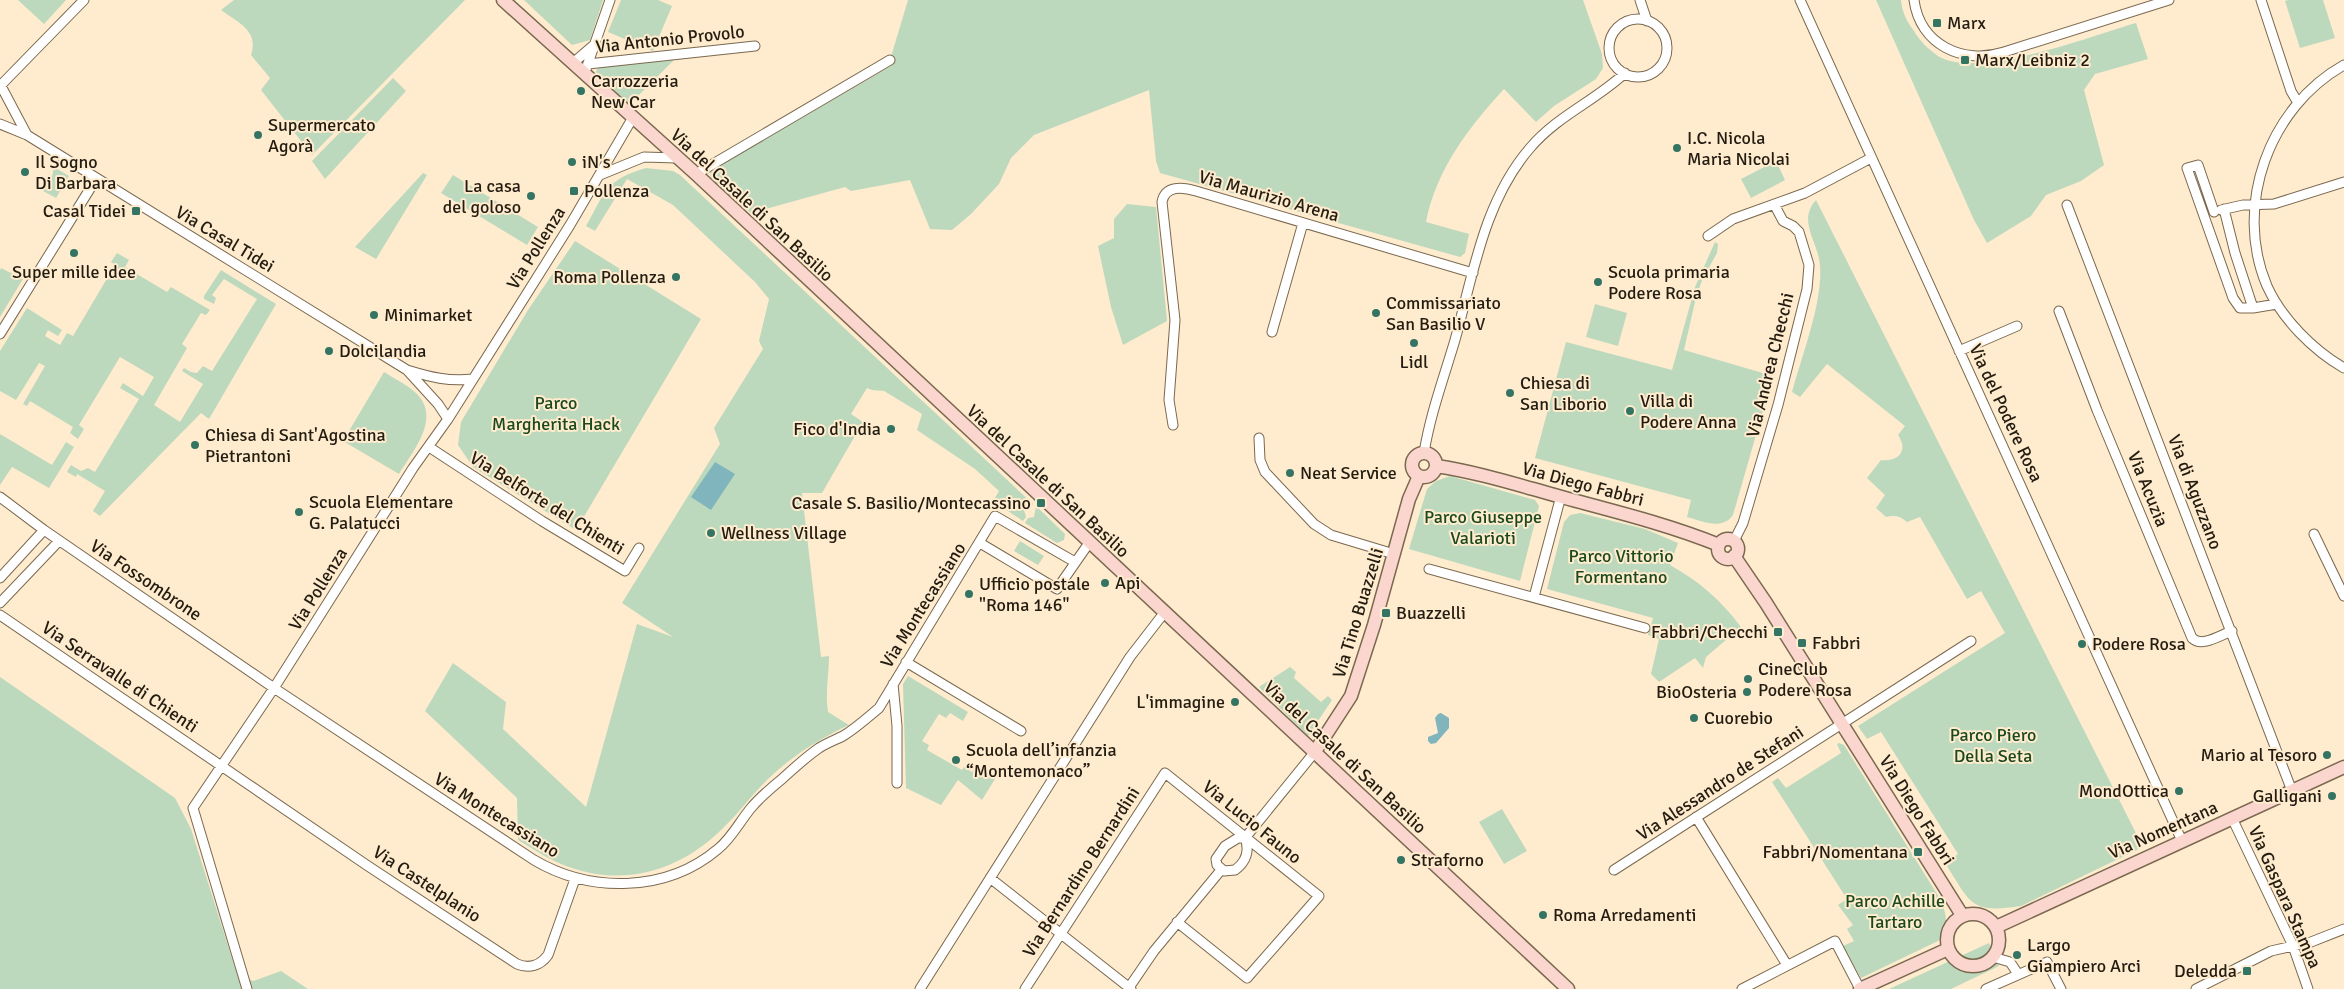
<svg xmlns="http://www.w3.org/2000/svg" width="2344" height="989" font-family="Signika,sans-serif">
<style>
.green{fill:#bdd9bd}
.water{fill:#81b5bd}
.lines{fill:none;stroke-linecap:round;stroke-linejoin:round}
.street-casing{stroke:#7a694f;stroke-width:11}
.secondary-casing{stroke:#7a694f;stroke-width:15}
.street{stroke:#fff;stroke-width:9}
.secondary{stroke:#fbd6cf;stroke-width:12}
.poi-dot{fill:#347463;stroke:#ffebce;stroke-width:2}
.labels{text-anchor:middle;stroke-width:4;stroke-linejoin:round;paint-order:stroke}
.poi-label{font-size:18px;fill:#231c11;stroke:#ffebce;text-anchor:start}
.street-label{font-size:18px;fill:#231c11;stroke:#ffebce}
.park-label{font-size:18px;fill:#1a491e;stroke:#ffebce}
</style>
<rect width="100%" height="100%" fill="#ffebce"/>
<path class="green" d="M18,0H66L44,24Z
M234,0H465L312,155L261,90L270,78L251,55C259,31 239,23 221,10Z
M524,0H603L590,40L572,45Z
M621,0H658L672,6L653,51L608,32Z
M908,0H1583L1602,54L1603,68L1596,79L1554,106L1536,122L1504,89C1469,127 1436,170 1426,222L1469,234L1465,253L1460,257L1160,173L1156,161L1149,90L1034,135L1011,158L999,184L971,214L952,230L930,229L910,180L851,191L845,187L751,213L711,179L710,171L891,66L890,60Z
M1876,0H1901C1902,12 1907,22 1914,31C1920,41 1928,49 1938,56C1978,80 2091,36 2136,23L2148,59L2095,74L2084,90L2104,165L2081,181L2046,195L2031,216L1987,243L1974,220Z
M2288,0H2323L2335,38L2300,48L2285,1Z
M674,60L629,105L596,72L598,67Z
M393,78L406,91L325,179L312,161Z
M1776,161L1785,180L1751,198L1741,179Z
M54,167L69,176L56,198L43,191L48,181L51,182Z
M646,168L673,171L680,175L1033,504L1024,510L1026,517L1023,521L993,501L999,491L975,469L917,430L922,414L884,391L872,390L867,388L851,414L863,422L822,493H802L821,657L829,656C829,675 825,692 828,712L849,725C819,739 792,756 768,779C752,794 740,812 724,827C680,872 621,889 561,864C546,858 532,848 518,840L517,798L425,711L453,663L506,702L503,729L586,807L637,624L673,637L622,603L720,444L714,428L763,349L759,341L769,299L755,282L673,205L627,179L595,231L586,226C606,191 605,180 646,168Z
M423,173L427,175L376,259L355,247Z
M453,175L538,227L527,245L441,193Z
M1816,200L2143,847L2021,906C1969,914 1971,903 1945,863L1958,854L1881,732L1867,739L1858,726L2005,633L1981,591L1967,599L1920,517L1907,522C1900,516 1895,515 1886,517L1876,508L1885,495L1867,478L1881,460C1898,462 1909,451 1898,435L1905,426L1827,364L1800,397L1792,392C1802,355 1823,302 1820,265C1818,241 1797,221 1816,200Z
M1127,204L1156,207L1167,321L1123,345L1111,307L1098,246L1114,238V219Z
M575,241L701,319L576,530L473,467L458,445L461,422L528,310Z
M1715,242L1718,244L1717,253L1702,280L1695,302L1684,350L1773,376L1733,515C1722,531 1702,521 1687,517L1691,500L1535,458L1566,342L1672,370L1695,287Z
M117,253L129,260L125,267L167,292L171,287L210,310L206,315L201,313L182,344L187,348L154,405L180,422L203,384L182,371L184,368L191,372L197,373L203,366L212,371L257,299L224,279L212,295L216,298L214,304L204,299V296L221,270L276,304L209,419L201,413L100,516L93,511L105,491L77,474L76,477L67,472L71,465L81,471L88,468L95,472L139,399L120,388L123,383L143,396L154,377L120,357L79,425L84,429L78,439L70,433L73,427L30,401L27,406L23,404L45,366L39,363L16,400L0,391V351L27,308L62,330L58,336L48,330L45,336L60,345L67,333L73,336L115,265L111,262Z
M1,268L23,279L0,317V270Z
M1595,304L1627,313L1618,346L1586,337Z
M384,372C395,379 408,385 417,394C441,419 413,451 399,474L343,441Z
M0,434L52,465L66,442L74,447L49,488L12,467L0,485Z
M1450,476L1535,500L1539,506L1520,581L1409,549L1427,489L1436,481Z
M1036,506L1065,534L1064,540L1057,543L1025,523L1028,518L1034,517Z
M1580,513L1645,529L1678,543L1670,565C1699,581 1721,600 1741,627L1706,657L1703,668L1695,658L1659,682L1651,674L1659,639L1648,635L1653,618L1547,589L1564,522L1570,515Z
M1020,541L1044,556L1038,565L1014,551Z
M1290,667L1296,672L1294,678L1321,702L1328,696L1332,700L1308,736L1259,687Z
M908,676L968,712L963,721L950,713L946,718L939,714L922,741L929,745L927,750L962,770L964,767L972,772L975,767L995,779L982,800L958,780L941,805L906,788L903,684Z
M0,677L175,798L191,829L237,974L253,981L281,971L308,989H0Z
M1839,743L1844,745L1942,902C1947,918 1949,928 1938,941L1861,978L1843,946L1854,941L1847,929L1853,925L1838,905L1847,899L1772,782L1778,778L1786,788L1841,753L1837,744Z
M1502,809L1527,851L1504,864L1479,822Z
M1989,943L1999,966L1951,989H1889Z"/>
<path class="water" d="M715,462L735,474L711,510L691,497Z
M1441,713L1449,718V728L1436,743L1431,744L1428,741V737L1438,733L1435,718L1438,714Z"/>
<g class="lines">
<g class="street-casing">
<path id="street" d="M1640,0L1647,21
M1800,0L2182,841
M1914,0C1920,45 1963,65 2004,52L2169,0
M2261,0L2291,91L2298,103
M1609 48a29 29 0 1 1 58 0a29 29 0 1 1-58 0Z
M573,63L594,45
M588,64L755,46
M2344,65C2269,107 2233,206 2267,286C2282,319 2313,350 2344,368
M586,69L610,0
M0,84L27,135
M0,86L84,0
M0,124L27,135L407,370C430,377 449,382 473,379
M696,174L890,60
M600,175L644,157L677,158
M2067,205L2292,791
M2221,210L2243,205L2274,204L2344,182
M2214,212L2198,165L2187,168L2233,298L2240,308H2253L2235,253L2224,209
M1708,236L1733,219L1805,193L1871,158
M2253,308L2277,304
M2059,311L2097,410L2192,638C2202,648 2220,635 2232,631
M1272,332L1303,223
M0,334L96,179
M1959,351L2017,326
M407,370L438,404L448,419
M1173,425L1169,400L1175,320L1162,202C1165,185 1183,187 1196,191L1473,273
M1259,438L1260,460L1265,472L1314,524L1331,535L1394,554
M429,447L542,521L625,571L639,548
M1424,453C1430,415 1444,377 1455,340C1473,275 1484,201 1530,148C1557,116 1595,101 1625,73
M0,497L44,530L274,688L534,860C590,893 666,893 718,849C732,838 740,821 751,808C760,797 771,788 782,779C794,768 806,757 819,748C827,743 835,740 843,736C856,728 867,718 879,708L995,516L1075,562
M2314,534L2344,596
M1734,541L1743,523L1778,405L1807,289L1809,265L1799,232L1793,226L1783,221L1774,204
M980,543L1057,589L1089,543
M1429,569L1645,628
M0,578L44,530
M1534,597L1561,496
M0,603L59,541
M0,615L368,866L517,964C529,969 540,966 548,955L575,879
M906,662L1021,731
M893,684L897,726V783
M1696,817L1787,965
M2232,818L2293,946L2308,989
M1238,838H1245C1250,851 1246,862 1235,870L1224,871L1217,865L1216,859L1225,846Z
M1245,838L1314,753
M1614,870L1971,641
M990,878L1131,989
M1993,957L2010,962L2018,974
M247,989L193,808L274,688L413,468L448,419L570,225L632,119
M920,989L1130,657L1164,613
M1025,989L1165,773L1319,896L1247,978L1177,922
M1128,989L1154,951L1221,870
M1742,989L1835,941L1860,989
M1986,989L2047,962L2061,989
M2196,989L2271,951L2311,942L2344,929"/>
</g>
<g class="secondary-casing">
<path id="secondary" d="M503,0L696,174L1568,989
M1412 465a12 12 0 1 1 24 0a12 12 0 1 1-24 0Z
M1436,466C1477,472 1518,485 1558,496C1613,511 1667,524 1719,545
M1718 549a10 10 0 1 1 20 0a10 10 0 1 1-20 0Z
M1734,556L1766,603L1962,915
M1314,753L1351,696L1374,625L1409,499L1419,476
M1947 940a26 26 0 1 1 52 0a26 26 0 1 1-52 0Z
M1996,927L2344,767
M1860,989L1948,949"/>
</g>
<use href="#street" class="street"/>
<use href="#secondary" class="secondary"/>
</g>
<g class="poi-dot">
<rect x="1932" y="18" width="10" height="10" rx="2.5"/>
<rect x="1960" y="55" width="10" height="10" rx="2.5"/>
<circle cx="581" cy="91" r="5"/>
<circle cx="258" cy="135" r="5"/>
<circle cx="1677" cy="148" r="5"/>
<circle cx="572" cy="162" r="5"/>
<circle cx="25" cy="172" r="5"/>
<rect x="569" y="186" width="10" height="10" rx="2.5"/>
<circle cx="531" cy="196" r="5"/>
<rect x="131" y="206" width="10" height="10" rx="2.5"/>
<circle cx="74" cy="253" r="5"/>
<circle cx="676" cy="277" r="5"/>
<circle cx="1598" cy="282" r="5"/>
<circle cx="1376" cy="313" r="5"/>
<circle cx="374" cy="315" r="5"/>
<circle cx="1414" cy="343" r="5"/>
<circle cx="329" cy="351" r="5"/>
<circle cx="1510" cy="393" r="5"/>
<circle cx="1630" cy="411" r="5"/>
<circle cx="891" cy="429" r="5"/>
<circle cx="195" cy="445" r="5"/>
<circle cx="1290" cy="473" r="5"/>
<rect x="1036" y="498" width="10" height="10" rx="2.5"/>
<circle cx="299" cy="512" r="5"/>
<circle cx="711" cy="533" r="5"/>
<circle cx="1105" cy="583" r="5"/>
<circle cx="969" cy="594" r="5"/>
<rect x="1381" y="608" width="10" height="10" rx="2.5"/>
<rect x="1773" y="627" width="10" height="10" rx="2.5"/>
<rect x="1797" y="638" width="10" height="10" rx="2.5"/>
<circle cx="2082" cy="644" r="5"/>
<circle cx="1748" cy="679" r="5"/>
<circle cx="1747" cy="692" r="5"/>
<circle cx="1235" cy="702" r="5"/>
<circle cx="1694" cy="718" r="5"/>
<circle cx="2327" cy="755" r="5"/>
<circle cx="956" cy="760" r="5"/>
<circle cx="2179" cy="791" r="5"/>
<circle cx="2332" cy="796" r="5"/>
<rect x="1913" y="847" width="10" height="10" rx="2.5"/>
<circle cx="1401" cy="860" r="5"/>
<circle cx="1543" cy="915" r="5"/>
<circle cx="2017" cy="955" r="5"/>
<rect x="2242" y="966" width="10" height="10" rx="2.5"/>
</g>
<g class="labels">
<g class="poi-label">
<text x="1947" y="29">Marx</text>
<text x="1975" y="66">Marx/Leibniz 2</text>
<text x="591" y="87">Carrozzeria<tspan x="591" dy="21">New Car</tspan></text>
<text x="268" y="131">Supermercato<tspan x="268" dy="21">Agorà</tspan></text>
<text x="1687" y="144">I.C. Nicola<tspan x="1687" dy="21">Maria Nicolai</tspan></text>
<text x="35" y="168">Il Sogno<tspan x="35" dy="21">Di Barbara</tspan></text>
<text x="582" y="168">iN's</text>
<text x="521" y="192" text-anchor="end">La casa<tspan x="521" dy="21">del goloso</tspan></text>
<text x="584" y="197">Pollenza</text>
<text x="126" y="217" text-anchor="end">Casal Tidei</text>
<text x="74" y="278" text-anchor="middle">Super mille idee</text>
<text x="1608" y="278">Scuola primaria<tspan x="1608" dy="21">Podere Rosa</tspan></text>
<text x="666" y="283" text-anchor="end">Roma Pollenza</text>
<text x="1386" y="309">Commissariato<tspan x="1386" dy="21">San Basilio V</tspan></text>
<text x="384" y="321">Minimarket</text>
<text x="339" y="357">Dolcilandia</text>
<text x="1414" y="368" text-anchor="middle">Lidl</text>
<text x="1520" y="389">Chiesa di<tspan x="1520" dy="21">San Liborio</tspan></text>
<text x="1640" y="407">Villa di<tspan x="1640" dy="21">Podere Anna</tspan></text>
<text x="881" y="435" text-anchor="end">Fico d'India</text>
<text x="205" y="441">Chiesa di Sant'Agostina<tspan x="205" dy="21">Pietrantoni</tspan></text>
<text x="1300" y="479">Neat Service</text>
<text x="309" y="508">Scuola Elementare<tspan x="309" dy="21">G. Palatucci</tspan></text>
<text x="1031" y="509" text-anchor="end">Casale S. Basilio/Montecassino</text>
<text x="721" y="539">Wellness Village</text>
<text x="1115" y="589">Api</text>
<text x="979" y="590">Ufficio postale<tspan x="979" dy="21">"Roma 146"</tspan></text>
<text x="1396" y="619">Buazzelli</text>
<text x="1768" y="638" text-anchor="end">Fabbri/Checchi</text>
<text x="1812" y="649">Fabbri</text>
<text x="2092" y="650">Podere Rosa</text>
<text x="1758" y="675">CineClub<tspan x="1758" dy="21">Podere Rosa</tspan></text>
<text x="1737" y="698" text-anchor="end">BioOsteria</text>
<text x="1225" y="708" text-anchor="end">L'immagine</text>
<text x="1704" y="724">Cuorebio</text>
<text x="966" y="756">Scuola dell’infanzia<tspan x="966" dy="21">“Montemonaco”</tspan></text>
<text x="2317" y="761" text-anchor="end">Mario al Tesoro</text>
<text x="2169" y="797" text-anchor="end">MondOttica</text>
<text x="2322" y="802" text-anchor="end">Galligani</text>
<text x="1908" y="858" text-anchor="end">Fabbri/Nomentana</text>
<text x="1411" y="866">Straforno</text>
<text x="1553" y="921">Roma Arredamenti</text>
<text x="2027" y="951">Largo<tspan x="2027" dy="21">Giampiero Arci</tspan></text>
<text x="2237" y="977" text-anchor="end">Deledda</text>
</g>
<g class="street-label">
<text transform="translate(670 39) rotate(-6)" y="6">Via Antonio Provolo</text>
<text transform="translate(1269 196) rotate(16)" y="6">Via Maurizio Arena</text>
<text transform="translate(752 205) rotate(43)" y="6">Via del Casale di San Basilio</text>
<text transform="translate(225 239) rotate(31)" y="6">Via Casal Tidei</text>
<text transform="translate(536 248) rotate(-58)" y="6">Via Pollenza</text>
<text transform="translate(1770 365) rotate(-76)" y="6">Via Andrea Checchi</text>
<text transform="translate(2006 413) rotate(65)" y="6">Via del Podere Rosa</text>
<text transform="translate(1048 481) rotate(43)" y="6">Via del Casale di San Basilio</text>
<text transform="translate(1583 484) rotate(15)" y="6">Via Diego Fabbri</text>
<text transform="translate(2148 489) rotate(68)" y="6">Via Acuzia</text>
<text transform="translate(2195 492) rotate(69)" y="6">Via di Aguzzano</text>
<text transform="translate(547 503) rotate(32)" y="6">Via Belforte del Chienti</text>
<text transform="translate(146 580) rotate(34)" y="6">Via Fossombrone</text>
<text transform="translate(318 589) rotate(-58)" y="6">Via Pollenza</text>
<text transform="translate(923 605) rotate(-58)" y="6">Via Montecassiano</text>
<text transform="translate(1358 613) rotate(-73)" y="6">Via Tino Buazzelli</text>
<text transform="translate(120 677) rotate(34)" y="6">Via Serravalle di Chienti</text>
<text transform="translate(1345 757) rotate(43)" y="6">Via del Casale di San Basilio</text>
<text transform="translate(1720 783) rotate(-33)" y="6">Via Alessandro de Stefani</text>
<text transform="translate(1917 810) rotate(58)" y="6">Via Diego Fabbri</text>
<text transform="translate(497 815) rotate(32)" y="6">Via Montecassiano</text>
<text transform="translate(1252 822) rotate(39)" y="6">Via Lucio Fauno</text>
<text transform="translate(2163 830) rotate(-24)" y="6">Via Nomentana</text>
<text transform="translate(1081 872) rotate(-57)" y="6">Via Bernardino Bernardini</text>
<text transform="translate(427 884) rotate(33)" y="6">Via Castelplanio</text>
<text transform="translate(2285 897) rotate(66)" y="6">Via Gaspara Stampa</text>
</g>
<g class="park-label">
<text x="556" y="409">Parco<tspan x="556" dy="21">Margherita Hack</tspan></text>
<text x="1483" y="523">Parco Giuseppe<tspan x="1483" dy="21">Valarioti</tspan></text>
<text x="1621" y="562">Parco Vittorio<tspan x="1621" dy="21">Formentano</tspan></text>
<text x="1993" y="741">Parco Piero<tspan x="1993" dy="21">Della Seta</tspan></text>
<text x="1895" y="907">Parco Achille<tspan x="1895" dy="21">Tartaro</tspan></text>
</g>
</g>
</svg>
